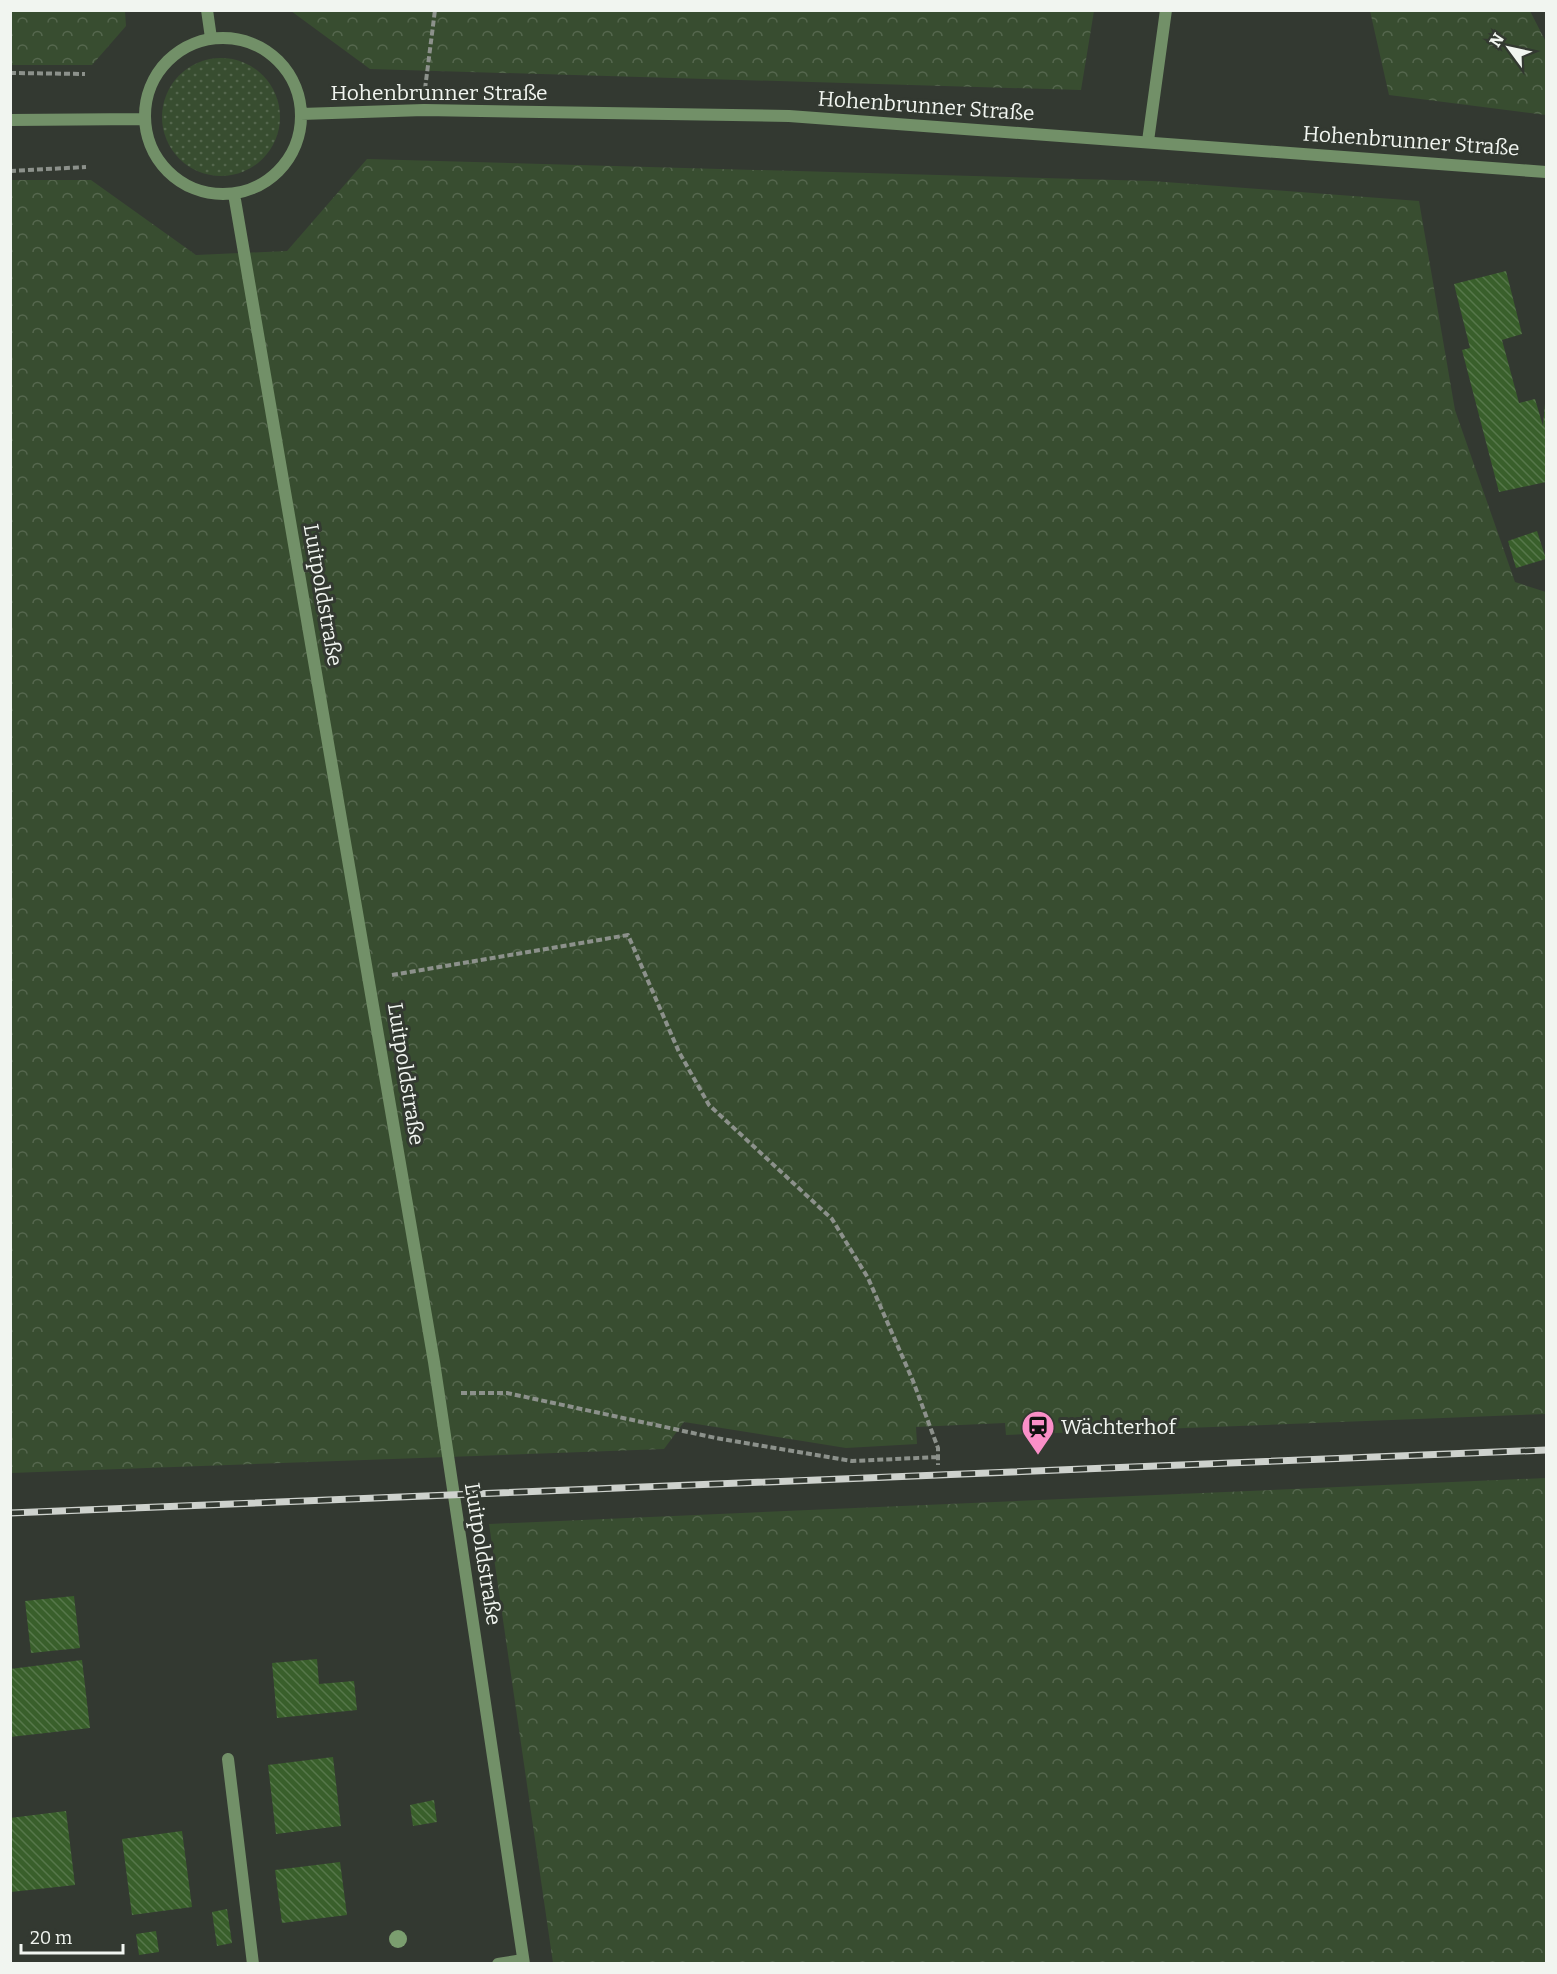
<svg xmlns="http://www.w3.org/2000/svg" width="1557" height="1974" font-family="Bitter,serif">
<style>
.grass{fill:url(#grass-dots)}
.forest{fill:url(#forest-crowns)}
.building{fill:url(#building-back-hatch)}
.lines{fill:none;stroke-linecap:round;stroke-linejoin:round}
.path{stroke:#8c918b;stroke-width:4;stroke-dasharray:6 3;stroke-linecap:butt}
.service{stroke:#729068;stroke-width:12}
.minor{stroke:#729068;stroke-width:12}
.tertiary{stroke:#729068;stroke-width:12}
.rail-casing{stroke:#ced2cd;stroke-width:7}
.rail{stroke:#333931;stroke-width:4.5;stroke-dasharray:14;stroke-linecap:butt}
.tree{fill:#7b9e6f}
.labels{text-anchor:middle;stroke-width:6;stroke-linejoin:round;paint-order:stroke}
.street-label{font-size:21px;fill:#f1f5f0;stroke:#333931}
.poi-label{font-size:21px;fill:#f1f5f0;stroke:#333931;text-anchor:start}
</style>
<defs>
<pattern id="grass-dots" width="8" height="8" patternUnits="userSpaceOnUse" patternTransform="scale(1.5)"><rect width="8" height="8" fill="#384d30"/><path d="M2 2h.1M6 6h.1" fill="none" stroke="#55674e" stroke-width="1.8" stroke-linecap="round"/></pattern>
<pattern id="forest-crowns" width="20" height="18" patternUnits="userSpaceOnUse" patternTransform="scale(1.5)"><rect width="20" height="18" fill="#384d30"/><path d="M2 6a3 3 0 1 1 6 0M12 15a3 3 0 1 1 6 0" fill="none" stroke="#55674e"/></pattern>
<pattern id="building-back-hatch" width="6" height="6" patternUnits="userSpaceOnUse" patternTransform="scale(1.5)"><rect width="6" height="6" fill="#395f2b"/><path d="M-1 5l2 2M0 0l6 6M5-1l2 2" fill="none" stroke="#56774a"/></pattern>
</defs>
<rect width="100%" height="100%" fill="#333931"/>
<path class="grass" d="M162 117a59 59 0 1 1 118 0a59 59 0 1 1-118 0Z"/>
<path class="forest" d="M11,10L125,11L126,26L92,65H11Z
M291,11H1094L1081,90L370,69Z
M1370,11H1530L1546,42V115L1389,95Z
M367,159L1152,181L1419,201L1455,410L1515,582L1546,592V1414L1006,1435L1005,1423L916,1427L917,1444L846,1448L684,1422L664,1449L11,1473L10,180H91L196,255L287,251Z
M1546,1478V1963H553L489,1524Z"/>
<path class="building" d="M1506,271L1522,334L1502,340L1519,403L1535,399L1543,426L1546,392V482L1499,492L1462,350L1470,348L1454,284Z
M1537,531L1546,559L1516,568L1508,541Z
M74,1596L80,1648L31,1653L25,1601Z
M317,1659L319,1684L354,1681L357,1710L277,1718L272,1663Z
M82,1660L90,1728L10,1737V1669Z
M333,1757L341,1826L276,1834L268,1765Z
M434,1800L437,1822L413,1826L410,1805Z
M66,1811L75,1885L11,1892L10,1818Z
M182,1831L192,1907L132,1915L122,1839Z
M340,1862L347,1915L282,1923L275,1870Z
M227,1909L232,1943L217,1946L212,1912Z
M156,1931L159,1952L139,1955L136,1934Z"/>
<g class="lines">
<path class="path" d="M10,73L85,74
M425,89L435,10
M10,171L86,167
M392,975L628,935L679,1052L709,1105L832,1219L868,1278L913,1381L938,1448V1465
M461,1393H507L716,1438L852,1461L938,1457"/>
<path class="service" d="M1148,141L1166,10
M228,1759L253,1964"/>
<path class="minor" d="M207,10L211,38
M498,1964L523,1960"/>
<path class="tertiary" d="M145 116a78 78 0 1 1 156 0a78 78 0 1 1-156 0Z
M301,114L424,110L789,116L1546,172
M10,120L144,119
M234,194L434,1362L524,1964"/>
<g class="rail-casing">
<path id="rail" d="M10,1513L1546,1450"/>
</g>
<use href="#rail" class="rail"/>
</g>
<circle class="tree" cx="398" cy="1939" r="9"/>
<defs>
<g id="station-pin" transform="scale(1.725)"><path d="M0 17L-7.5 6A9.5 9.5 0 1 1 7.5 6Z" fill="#fa8fc8" stroke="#333931"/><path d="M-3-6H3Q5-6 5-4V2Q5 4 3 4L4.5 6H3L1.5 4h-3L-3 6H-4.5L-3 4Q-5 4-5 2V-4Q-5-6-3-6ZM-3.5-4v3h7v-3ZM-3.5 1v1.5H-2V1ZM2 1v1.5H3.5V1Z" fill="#111"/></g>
</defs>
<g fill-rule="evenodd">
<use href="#station-pin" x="1038" y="1427"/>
</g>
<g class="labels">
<g class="street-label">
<text x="439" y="100">Hohenbrunner Straße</text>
<text transform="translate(926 106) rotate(4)" y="7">Hohenbrunner Straße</text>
<text transform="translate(1411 141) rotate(4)" y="7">Hohenbrunner Straße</text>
<text transform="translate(323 595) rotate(80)" y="7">Luitpoldstraße</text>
<text transform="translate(406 1074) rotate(81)" y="7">Luitpoldstraße</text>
<text transform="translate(483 1554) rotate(81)" y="7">Luitpoldstraße</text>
</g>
<g class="poi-label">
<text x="1061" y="1434">Wächterhof</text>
</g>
</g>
<rect width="1557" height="1974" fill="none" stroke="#f1f5f0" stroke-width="24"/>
<g transform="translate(1509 48) rotate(303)" stroke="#333931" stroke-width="4.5" paint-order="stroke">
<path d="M0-4.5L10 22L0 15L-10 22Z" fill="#f1f5f0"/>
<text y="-9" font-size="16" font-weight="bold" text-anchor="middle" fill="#f1f5f0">N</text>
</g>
<path d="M21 1944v9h102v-9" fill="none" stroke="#f1f5f0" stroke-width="3"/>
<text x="30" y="1944" font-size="18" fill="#f1f5f0" stroke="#333931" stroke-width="4.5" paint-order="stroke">20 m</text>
</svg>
